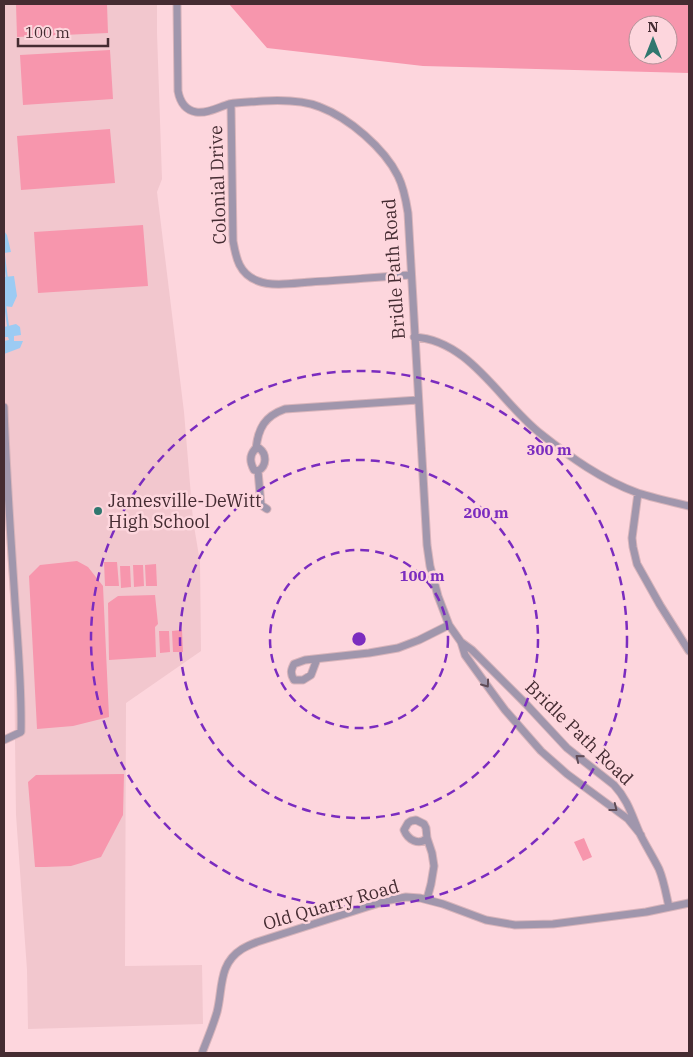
<svg xmlns="http://www.w3.org/2000/svg" width="693" height="1057" font-family="'IBM Plex Serif',serif">
<style>
.built{fill:#f2c7ce}
.green{fill:#f796ad;fill-rule:evenodd}
.water{fill:#9ccbf3}
.lines{fill:none;stroke-linecap:round;stroke-linejoin:round}
.stream{stroke:#9ccbf3;stroke-width:2}
.minor-casing{stroke:#d8b4bb;stroke-width:9}
.minor{stroke:#a096ac;stroke-width:7}
.oneway{stroke:#604c57}
.ring{fill:none;stroke:#7b2cbf;stroke-width:2.5;stroke-dasharray:9 6}
.poi-dot{fill:#30776f;stroke:#fdd6dd;stroke-width:2}
.labels{text-anchor:middle;stroke-width:5;stroke-linejoin:round;paint-order:stroke}
.street-label{font-size:18px;fill:#452c32;stroke:#fdd6dd}
.poi-label{font-size:18px;fill:#452c32;stroke:#fdd6dd;text-anchor:start}
.centre{fill:#7b2cbf;stroke:#fdd6dd;stroke-width:2.5}
.ring-label{font-size:15px;text-anchor:middle;font-weight:bold;fill:#7b2cbf;stroke:#fdd6dd;stroke-width:5;stroke-linejoin:round;paint-order:stroke}
</style>
<rect width="100%" height="100%" fill="#fdd6dd"/>
<path class="built" d="M4,4H157V33L162,179L157,192L184,412L193,520L200,562L201,651L126,703L125,966L202,965L203,1024L28,1029L27,970L16,815L14,663L4,501Z"/>
<path class="green" d="M16,4H107L108,33L17,37Z
M229,4H689V73L423,66L267,48ZM638,25H668V55H638Z
M110,50L113,99L23,105L20,55Z
M110,129L115,183L21,190L17,136Z
M143,225L148,286L38,293L34,232Z
M77,561L88,567L103,586L109,717L73,726L37,729L29,576L40,565Z
M104,562H117L119,586H105Z
M156,564L157,586H146L145,565Z
M133,565H143L144,586L134,587Z
M120,566H130L131,587L121,588Z
M155,595L158,624L155,627L156,657L109,660L108,603L118,596Z
M182,630L183,652H173L172,631Z
M159,631H169L170,652L160,653Z
M124,774L123,815L101,857L71,866L45,867H35L28,782L36,775Z
M584,838L592,857L583,861L574,842Z"/>
<path class="water" d="M4,231L7,235L11,252L4,253Z
M14,276L17,296L12,307L4,306V277Z
M16,324L20,327L21,335L14,336V341H23L20,348L4,354V341L9,340L8,337H4V327Z"/>
<g class="lines">
<path class="stream" d="M4,255L7,279
M5,304L8,326"/>
<g class="minor-casing">
<path id="minor" d="M177,4L178,91C180,102 185,110 196,112C207,114 219,107 229,104C240,102 252,102 263,101C281,100 303,100 320,107C349,118 384,148 398,176C404,188 406,200 408,213L427,545L430,566L438,596L449,625L461,642L465,655L491,691L505,710L541,751L567,774L628,819L641,835
M231,104L233,241C236,258 239,274 258,281C272,287 296,283 311,282C345,280 378,277 411,275
M414,337C470,340 500,402 541,434C570,457 602,480 638,493C654,498 672,502 689,506
M4,407C6,472 11,537 15,602C18,645 22,688 21,732L4,740
M256,449C258,428 265,416 285,409L418,400
M258,471L254,470C250,462 249,456 255,449L259,448C267,454 267,466 258,471L261,505L267,509
M638,493L632,538L633,547L637,564L660,605L689,651
M461,642L472,650L526,704L567,748L614,785C628,800 632,816 640,834C646,846 653,857 659,869C664,881 666,894 669,907
M317,659L311,675L303,680H294C290,673 291,670 294,664L305,660L369,653L398,648L419,640L449,625
M427,838C419,846 408,840 404,830L408,823L411,821L416,820L424,824L426,828L427,838L432,853L434,866L431,884L427,899
M202,1053C207,1040 213,1026 217,1012C223,989 218,964 242,949C247,946 252,944 257,942L373,905L390,900L406,897L420,898L443,904L486,920L515,925L553,924L646,912L689,903"/>
</g>
<use href="#minor" class="minor"/>
</g>
<defs><path id="oneway-chevron" d="M-2-3.5L2.5 0L-2 3.5" fill="none" stroke-width="1.6" stroke-linecap="round" stroke-linejoin="round" transform="scale(1.25)"/></defs>
<g class="oneway">
<use href="#oneway-chevron" transform="translate(486 684) rotate(54)"/>
<use href="#oneway-chevron" transform="translate(579 758) rotate(-141)"/>
<use href="#oneway-chevron" transform="translate(614 808) rotate(38)"/>
</g>
<g class="ring">
<circle cx="359" cy="639" r="89"/>
<circle cx="359" cy="639" r="179"/>
<circle cx="359" cy="639" r="268"/>
</g>
<circle class="poi-dot" cx="98" cy="511" r="5"/>
<g class="labels">
<g class="street-label">
<text transform="translate(218 185) rotate(-92)" y="6">Colonial Drive</text>
<text transform="translate(394 269) rotate(-94)" y="6">Bridle Path Road</text>
<text transform="translate(579 733) rotate(44)" y="6">Bridle Path Road</text>
<text transform="translate(331 905) rotate(-16)" y="6">Old Quarry Road</text>
</g>
<g class="poi-label">
<text x="108" y="507">Jamesville-DeWitt<tspan x="108" dy="21">High School</tspan></text>
</g>
</g>
<circle cx="359" cy="639" r="8" class="centre"/>
<g class="ring-label">
<text x="549" y="455">300 m</text>
<text x="486" y="518">200 m</text>
<text x="422" y="581">100 m</text>
</g>
<rect width="693" height="1057" fill="none" stroke="#452c32" stroke-width="10"/>
<g transform="translate(653 40)"><circle r="24" fill="#fdd6dd" stroke="#b39299"/>
<path d="M0-4L9 19L0 12L-9 19Z" fill="#30776f"/>
<text y="-8" font-size="14" font-weight="bold" text-anchor="middle" fill="#452c32">N</text>
</g>
<path d="M18 38v8h90v-8" fill="none" stroke="#452c32" stroke-width="2.5"/>
<text x="25" y="38" font-size="15" fill="#452c32" stroke="#fdd6dd" stroke-width="4" paint-order="stroke">100 m</text>
</svg>
